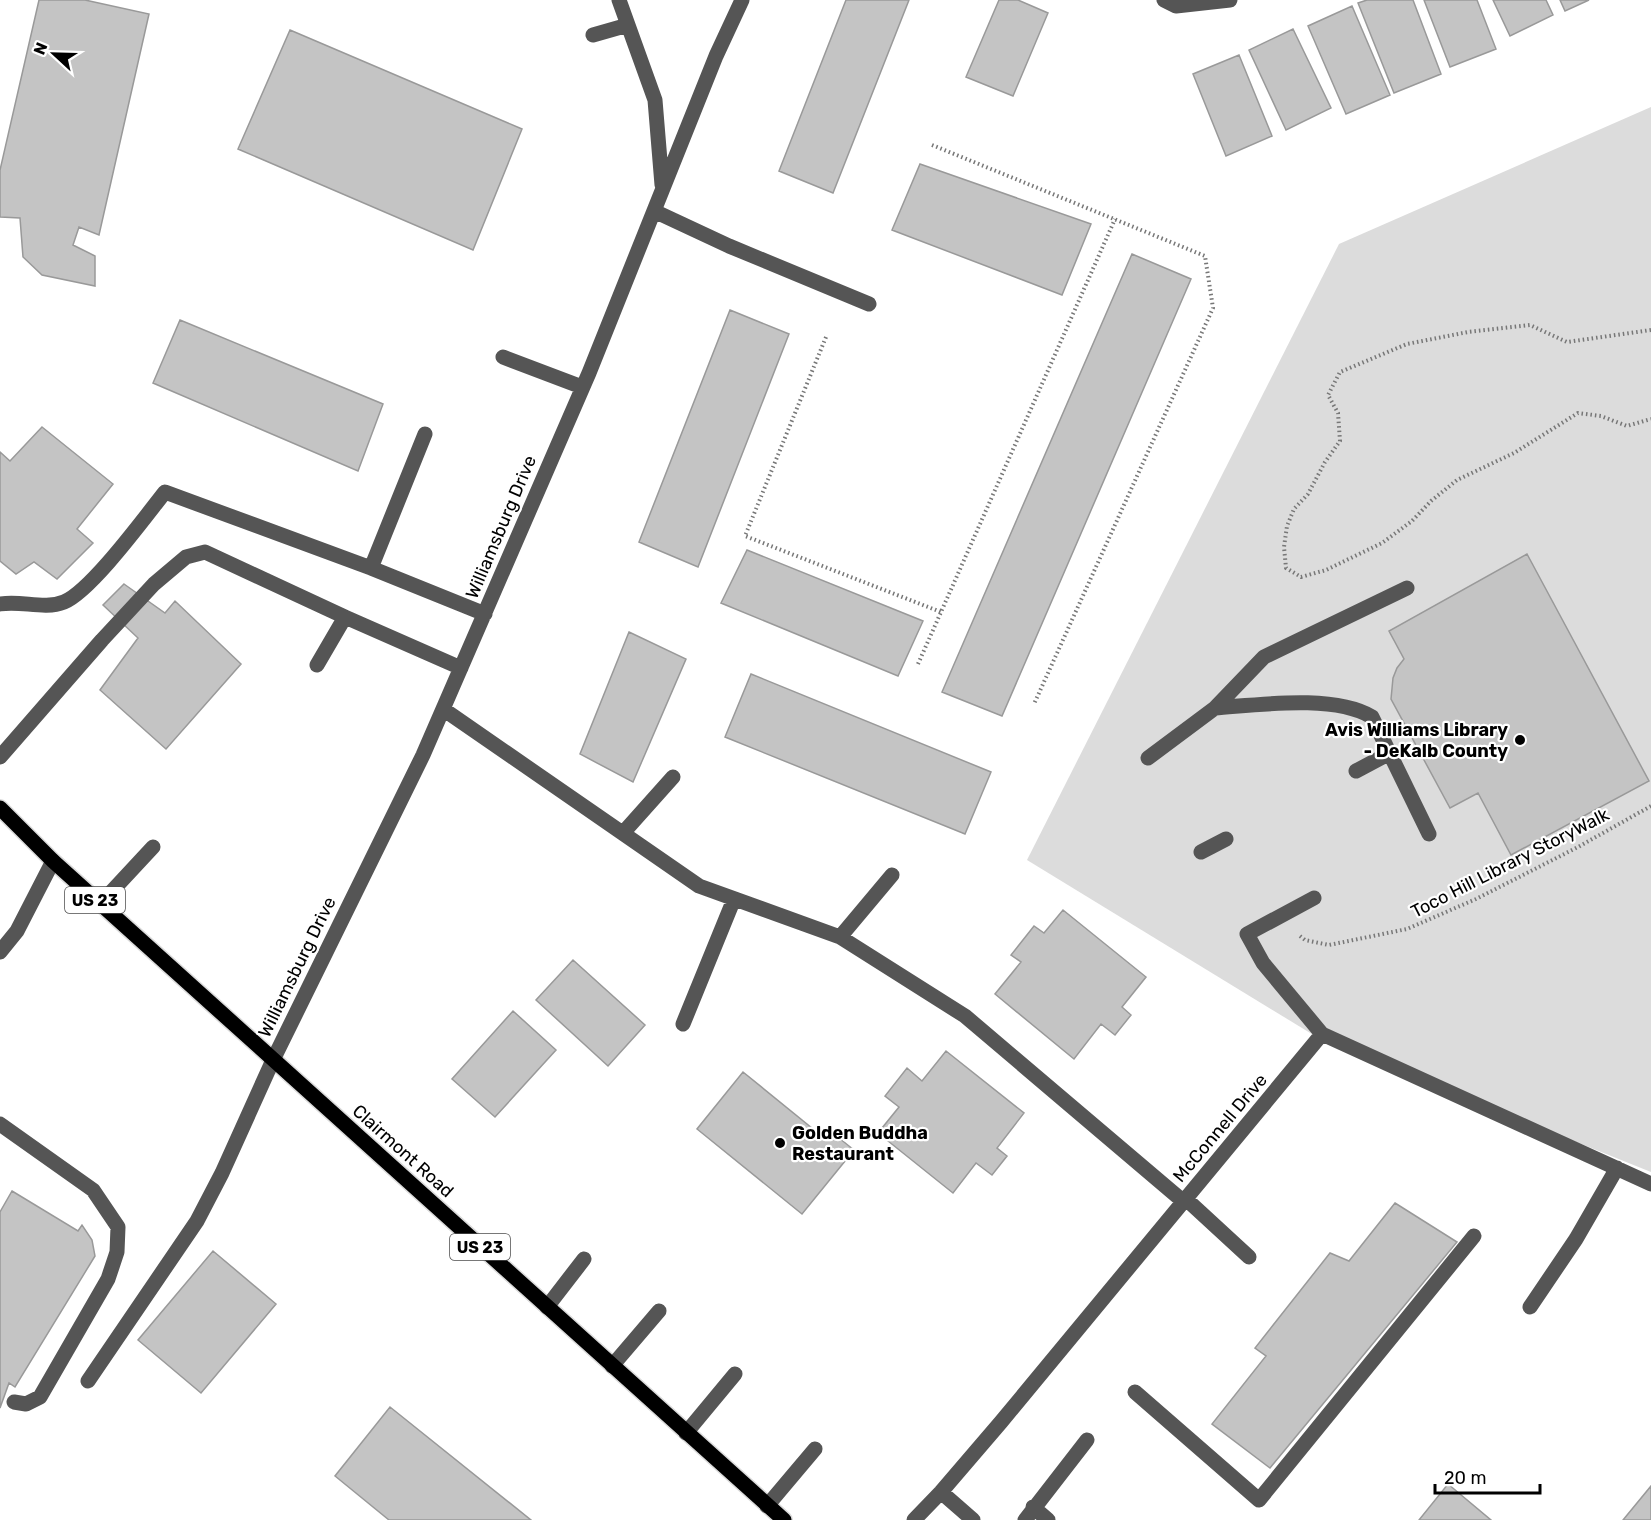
<svg xmlns="http://www.w3.org/2000/svg" width="1651" height="1520" font-family="Rubik,sans-serif">
<style>
.green{fill:#dcdcdc}
.building{fill:#c4c4c4;stroke:#999;stroke-width:1.5}
.lines{fill:none;stroke-linecap:round;stroke-linejoin:round}
.major-casing{stroke:#dbdbdb;stroke-width:18}
.path{stroke:#777;stroke-width:4;stroke-dasharray:1.5 3;stroke-linecap:butt}
.minor{stroke:#555;stroke-width:15}
.major{stroke:#000;stroke-width:15}
.poi-dot{fill:#000;stroke:#fff;stroke-width:2}
.labels{text-anchor:middle;stroke-width:4.5;stroke-linejoin:round;paint-order:stroke}
.shield{fill:#fff;stroke:#4c4c4c;stroke-width:1.5}
.shield-label{font-size:16px;font-weight:bold;fill:#000}
.street-label{font-size:18px;fill:#000;stroke:#fff}
.poi-label{font-size:18px;font-weight:bold;fill:#000;stroke:#fff;text-anchor:end}
</style>
<rect width="100%" height="100%" fill="#fff"/>
<path class="green" d="M1651,107V1172L1320,1039L1027,860L1339,244Z"/>
<path class="building" d="M39,0H85L149,14L99,235L79,227L73,245L95,256V286L42,275L23,257L20,218L0,217V170Z
M846,0H909L833,193L779,171Z
M999,0H1018L1048,13L1013,96L966,77Z
M1367,0H1413L1441,74L1394,93L1358,3Z
M1424,0H1477L1496,49L1450,67Z
M1493,0H1546L1553,15L1510,36Z
M1560,0H1589L1565,11Z
M1352,6L1390,95L1346,114L1308,26Z
M1293,29L1331,108L1286,130L1249,50Z
M290,30L522,129L473,250L238,149Z
M1239,55L1272,136L1226,156L1193,74Z
M920,164L1091,224L1062,295L892,230Z
M1132,254L1191,279L1002,716L942,692Z
M730,310L789,334L698,567L639,542Z
M180,320L383,404L358,471L153,383Z
M42,427L113,484L77,529L93,543L57,579L34,562L16,574L0,561V452L10,461Z
M747,550L923,621L898,676L721,603Z
M1527,554L1649,781L1511,855L1478,793L1450,808L1391,699L1393,678L1397,668L1404,659L1389,631Z
M124,584L165,613L175,601L241,664L166,749L100,690L138,638L103,605Z
M629,632L686,659L633,782L580,754Z
M751,674L991,772L965,834L725,737Z
M1063,910L1146,977L1122,1007L1131,1015L1115,1035L1101,1024L1074,1059L995,994L1021,962L1011,955L1034,926L1044,933Z
M573,960L645,1025L608,1066L536,1000Z
M513,1011L556,1050L495,1117L452,1079Z
M946,1051L1024,1113L997,1148L1007,1156L992,1175L976,1163L953,1193L878,1133L899,1107L885,1096L907,1068L922,1081Z
M743,1072L823,1137L829,1130L854,1150L802,1214L697,1129Z
M12,1191L78,1231L82,1225L92,1240L95,1256L15,1387L9,1383L0,1408V1212Z
M1395,1203L1457,1242L1270,1468L1212,1424L1266,1356L1255,1348L1330,1253L1349,1261Z
M213,1251L276,1304L201,1393L138,1340Z
M390,1407L531,1520H389L335,1476Z
M1448,1484L1491,1520H1419Z
M1651,1486V1520H1623Z"/>
<g class="lines">
<g class="major-casing">
<path id="major" d="M0,808L53,861L784,1520"/>
</g>
<path class="path" d="M932,145L1205,256L1213,308L1034,704
M1651,330L1567,342L1530,325L1468,332L1407,344L1340,372L1328,395L1338,413L1340,441L1325,462L1308,494L1294,509L1287,526L1284,547L1286,568L1301,577L1326,570L1382,543L1412,521L1431,501L1457,480L1514,453L1578,413L1601,416L1627,426L1651,419
M826,337L745,536L941,612
M918,664L1115,219
M1300,936L1305,940L1329,945L1407,929L1476,899L1578,847L1651,806"/>
<path class="minor" d="M619,0L655,100L662,185
M1164,0L1176,6L1230,0
M593,35L628,25
M654,211L729,246L869,304
M503,357L582,387
M371,568L425,434
M0,604C21,600 44,610 64,602C91,591 145,517 165,492L371,568L485,614
M317,665L345,617L461,668
M1215,708C1258,705 1334,694 1372,717L1429,834
M443,709L699,886L840,937L965,1016L1184,1202
M0,757L102,640L154,584L186,557L205,552L345,617
M1148,758L1215,708L1264,657L1407,588
M1356,771L1390,753
M623,833L673,777
M1201,852L1226,839
M1314,898L1247,934L1263,963L1322,1034
M100,904L153,847
M840,937L892,875
M0,952L17,931L53,861
M683,1024L734,899
M0,1124L93,1190L118,1227L117,1252L108,1279L40,1397L26,1404L14,1402
M1186,1199L1249,1257
M547,1307L584,1259
M1530,1307L1576,1239L1617,1168
M612,1366L659,1311
M88,1381L197,1221L222,1173L273,1060L423,755L589,373L716,56L742,0
M1135,1392L1259,1500L1474,1236
M686,1433L735,1374
M941,1492L973,1520
M767,1506L815,1449
M1033,1507L1048,1520
M914,1520L941,1492L1001,1422L1322,1034L1651,1184
M1025,1520L1087,1440"/>
<use href="#major" class="major"/>
</g>
<g class="poi-dot">
<circle cx="1520" cy="740" r="6"/>
<circle cx="780" cy="1143" r="6"/>
</g>
<g class="labels">
<g class="shield">
<rect x="65" y="887" width="60" height="26" rx="4.5"/>
<rect x="450" y="1234" width="60" height="26" rx="4.5"/>
</g>
<g class="shield-label">
<text x="95" y="906">US 23</text>
<text x="480" y="1253">US 23</text>
</g>
<g class="street-label">
<text transform="translate(501 527) rotate(-67)" y="6">Williamsburg Drive</text>
<text transform="translate(1510 863) rotate(-27)" y="6">Toco Hill Library StoryWalk</text>
<text transform="translate(297 967) rotate(-64)" y="6">Williamsburg Drive</text>
<text transform="translate(1220 1128) rotate(-50)" y="6">McConnell Drive</text>
<text transform="translate(403 1151) rotate(42)" y="6">Clairmont Road</text>
</g>
<g class="poi-label">
<text x="1508" y="736">Avis Williams Library<tspan x="1508" dy="21">- DeKalb County</tspan></text>
<text x="792" y="1139" text-anchor="start">Golden Buddha<tspan x="792" dy="21">Restaurant</tspan></text>
</g>
</g>
<g transform="translate(54 54) rotate(292)" stroke="#ffffff" stroke-width="4.5" paint-order="stroke">
<path d="M0-4.5L10 22L0 15L-10 22Z" fill="#000000"/>
<text y="-9" font-size="16" font-weight="bold" text-anchor="middle" fill="#000000">N</text>
</g>
<path d="M1435 1484v9h105v-9" fill="none" stroke="#000000" stroke-width="3"/>
<text x="1444" y="1484" font-size="18" fill="#000000" stroke="#ffffff" stroke-width="4.5" paint-order="stroke">20 m</text>
</svg>
